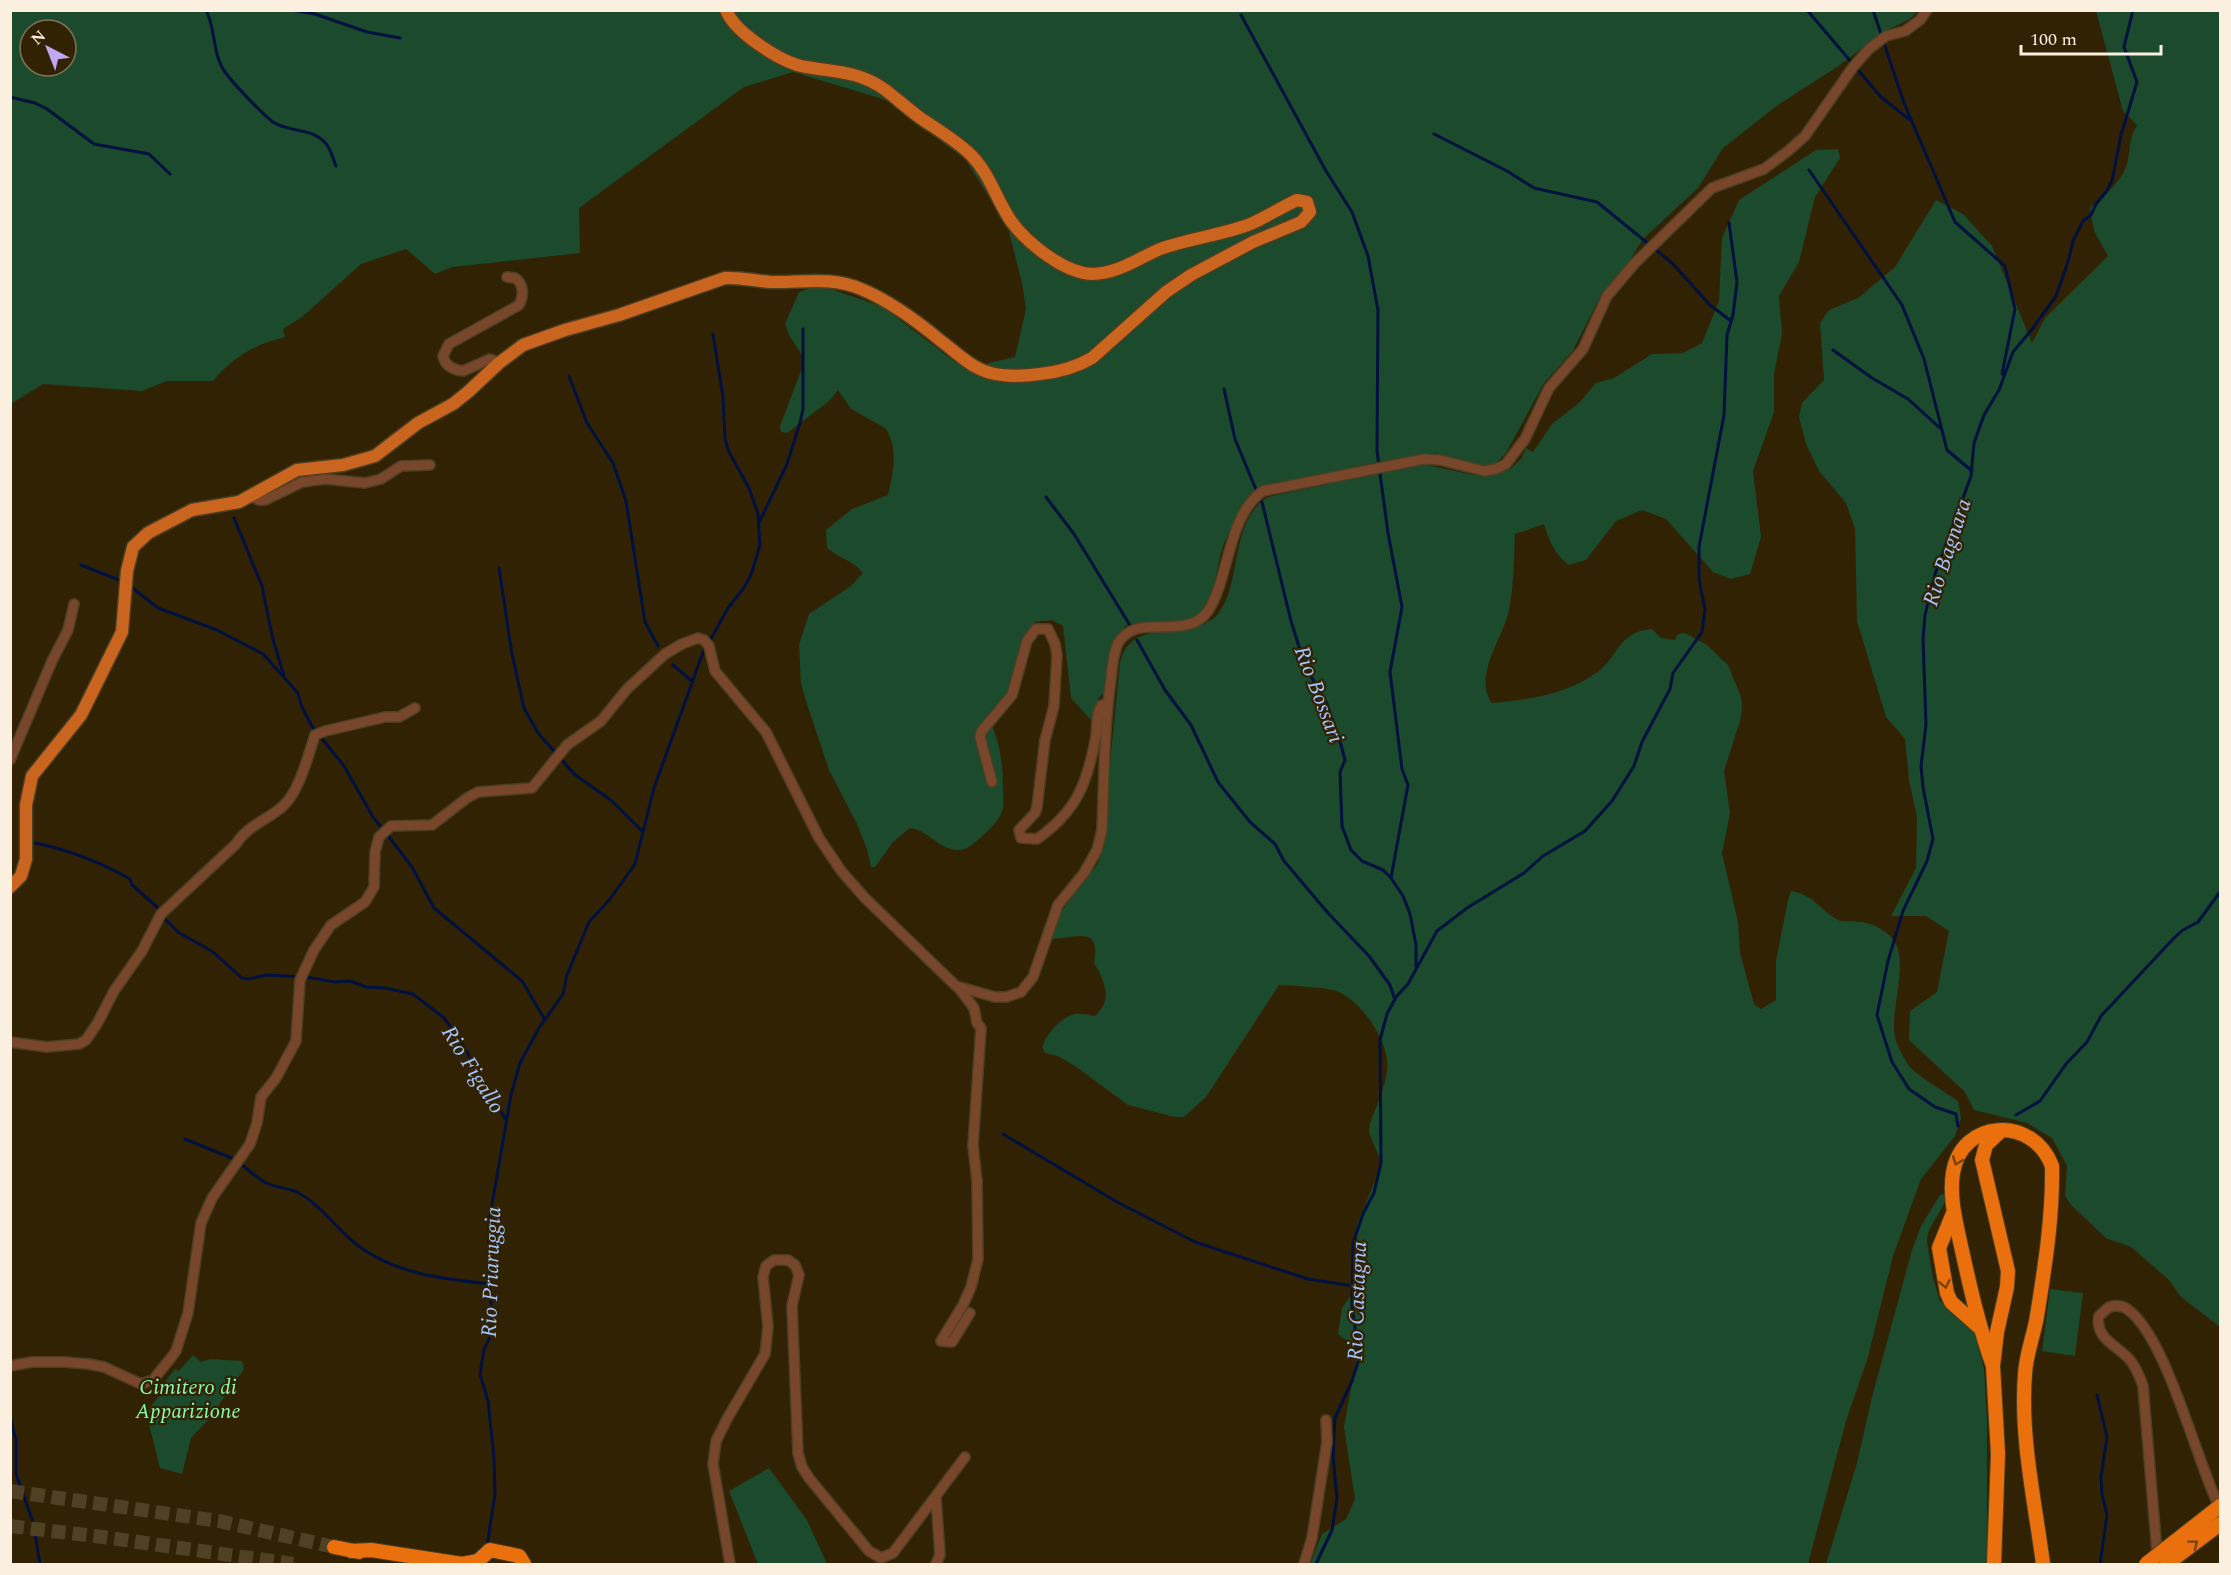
<svg xmlns="http://www.w3.org/2000/svg" width="2231" height="1575" font-family="Spectral,serif">
<style>
.green{fill:#1b4a2c;fill-rule:evenodd}
.lines{fill:none;stroke-linecap:round;stroke-linejoin:round}
.stream{stroke:#00113f;stroke-width:3}
.highway-tunnel{stroke:#504125;stroke-width:14;stroke-dasharray:14 7;stroke-linecap:butt}
.minor-casing{stroke:#4e3f23;stroke-width:12}
.major-casing{stroke:#4e3f23;stroke-width:15}
.highway-casing{stroke:#4e3f23;stroke-width:16}
.minor{stroke:#78472b;stroke-width:9}
.major{stroke:#ca651f;stroke-width:12}
.highway{stroke:#ea700d;stroke-width:14}
.highway-bridge-casing{stroke:#4e3f23;stroke-width:16;stroke-linecap:butt}
.highway-bridge{stroke:#ea700d;stroke-width:14}
.oneway{stroke:#7c4108}
.labels{text-anchor:middle;stroke-width:4.5;stroke-linejoin:round;paint-order:stroke}
.park-label{font-size:21px;font-style:italic;fill:#8af8ae;stroke:#322204}
.water-label{font-size:22px;font-style:italic;fill:#a3c6fe;stroke:#322204}
</style>
<rect width="100%" height="100%" fill="#322204"/>
<path class="green" d="M11,11H1918L1910,19L1885,31L1837,67L1778,105L1723,148L1698,188L1642,240L1631,259L1599,299L1572,352L1544,383L1506,453L1495,464L1478,466L1435,453L1367,464L1294,482L1260,486C1248,504 1235,521 1225,541C1214,565 1219,606 1191,619C1184,622 1138,624 1126,625C1109,645 1108,666 1106,692L1099,697L1091,720L1071,698L1063,626L1052,620L1035,622L1024,637L1016,683L998,707L988,715C1000,743 1003,761 1003,791C1003,799 1005,807 1001,814C997,823 987,832 980,838C973,844 966,851 956,850C938,848 927,830 910,828L893,842L875,867H871L867,849L857,824L829,770L806,701L801,683L799,645L809,614L851,586L863,573C854,561 839,558 827,548L826,530L852,509L888,495C893,474 899,447 885,428L851,409L838,390L828,402L787,433L781,432L780,426L803,366L802,355L789,335L785,324L799,292L812,287H825L883,307L955,362L974,372L980,365L1015,357L1026,309L1022,283L1008,228L966,160L886,100L793,72L744,87L579,208L580,253L452,267L435,274L406,249L361,264L302,317L283,329L285,337C255,344 232,358 213,381H167L142,391L43,384L11,404ZM30,30H66V66H30Z
M2096,11H2220V1327L2181,1297L2169,1280L2131,1247L2106,1238L2071,1205L2065,1196L2067,1166L2052,1138L2027,1123L1974,1110L1965,1092L1909,1040L1910,1011L1937,992L1949,931L1926,916H1891L1916,868L1917,817L1909,780L1905,739L1886,717L1857,621L1855,529L1846,503L1819,471L1806,444L1799,417L1802,403L1824,380L1820,323L1829,310L1858,298L1895,267L1936,200L1963,214L1992,246L2032,343L2045,318L2108,256L2094,231L2090,208C2103,197 2120,183 2126,167C2131,153 2128,138 2137,125L2123,111Z
M1838,149L1840,158L1815,197L1799,262L1779,296L1782,334L1774,374V412L1753,471L1761,537L1750,574L1731,579L1713,572L1666,519L1642,510L1616,521L1586,560L1569,565C1555,555 1549,541 1544,524L1515,534C1514,559 1514,585 1509,610C1504,637 1472,676 1492,703C1529,700 1568,694 1599,671C1620,654 1618,632 1652,629L1661,638L1675,640L1677,635L1682,633L1687,634L1707,645L1728,665L1741,697L1742,709L1740,721L1724,771L1730,813L1722,853L1738,922L1740,953L1754,1004L1761,1009L1776,1000V961L1788,900L1791,891C1813,894 1820,910 1838,920C1841,922 1847,921 1851,921C1866,922 1877,924 1889,935C1913,956 1889,1008 1895,1037C1897,1046 1904,1058 1909,1066C1916,1075 1947,1093 1958,1101L1961,1119L1955,1136L1921,1179L1893,1256L1868,1357L1846,1421L1808,1564H1310L1322,1534L1346,1519L1355,1499L1344,1427L1358,1349L1338,1334L1342,1308L1362,1280L1356,1227L1382,1164L1369,1133L1370,1124C1375,1108 1385,1089 1387,1071C1391,1044 1363,1003 1339,992C1327,987 1294,986 1279,985L1206,1097L1184,1117H1175L1128,1105L1075,1066L1058,1056L1045,1053L1042,1047C1046,1034 1061,1017 1075,1014C1082,1013 1088,1015 1095,1016C1113,1000 1105,981 1094,963C1101,925 1077,938 1052,939L1051,935L1063,909L1098,863L1107,833L1108,784L1120,662C1122,656 1124,650 1128,645C1149,622 1196,639 1218,614C1242,585 1229,521 1268,497L1421,464L1475,475H1491L1510,469L1521,459L1526,448L1533,452L1552,424L1580,402L1596,383L1614,378L1652,354L1683,353L1702,343L1719,301L1722,238L1739,200L1816,150Z
M1948,1193C1945,1209 1926,1227 1927,1242L1933,1278L1940,1301L1975,1334L1984,1369L1987,1420V1564H1826L1857,1463L1872,1397L1912,1250L1921,1226L1940,1195Z
M2050,1289L2083,1293L2075,1356L2042,1351Z
M193,1355L201,1362L210,1359L242,1361L244,1369L208,1420L191,1438L182,1474L160,1468L146,1412L159,1396L156,1393L175,1369L179,1371Z
M769,1468L807,1520L827,1564H758L729,1491Z"/>
<g class="lines">
<path class="stream" d="M206,10C216,29 212,54 225,72C232,82 263,115 273,122C289,133 314,127 327,145C331,150 333,159 336,166
M291,10L315,14L367,32L400,38
M1807,10L1881,97L1910,120
M1873,10L1904,103L1955,222L2005,266L2015,309L2002,374
M1241,15L1326,171L1352,212L1368,256L1378,310L1377,451L1388,533L1402,607L1390,672L1402,769L1408,785L1391,878
M10,97L35,103L47,109L94,144L149,154L170,174
M1434,134L1507,171L1534,188L1597,202L1672,263L1710,305L1731,321
M1809,170L1902,305L1924,359L1947,450L1972,471
M1833,350L1872,378L1908,399L1940,428
M569,376L587,423L613,463L626,501L645,622L658,646
M1224,389L1235,439L1257,492
M1046,497L1074,534L1131,627
M1262,502L1291,621L1305,666L1327,704L1341,745L1345,760L1340,772L1342,826L1351,850L1362,861L1383,870L1391,878L1403,896L1410,914L1416,945V966
M234,518L262,586L273,640L284,676
M760,521L787,464L800,423L803,409V329
M81,565L124,582
M499,568L512,654L524,708L538,733L555,752
M129,585L158,608L217,630L263,654L298,693L301,705L311,725L344,766L373,817L381,827
M1137,640L1165,690L1191,725L1218,782L1250,822L1275,844L1284,861L1328,913L1369,956L1390,985L1395,1000
M673,665L693,682
M561,759L574,774L612,801L642,831
M386,833L412,867L434,908L522,981L545,1020
M35,843C70,850 100,862 130,879L132,885L157,907L164,918L178,932L213,952L242,978L249,979L266,975L306,977L335,982L350,981L366,987L385,988L413,994L444,1018L460,1040L506,1120
M2016,1115L2040,1101L2066,1064L2087,1042L2101,1016L2174,938L2183,930L2198,922L2220,892
M1958,1126L1956,1114L1935,1107L1909,1089L1892,1062L1877,1015L1888,961L1903,911L1927,861L1933,839L1923,787L1921,766L1926,725L1923,639L1925,615L1935,574L1971,476L1974,443L1984,415L1999,390L2013,352L2033,328L2056,296L2068,262L2073,241L2083,221L2091,215L2096,204L2106,192L2112,181L2121,135L2137,82L2124,47L2133,10
M1003,1134L1117,1202L1195,1242L1308,1279L1353,1286
M185,1139L234,1159
M240,1163C248,1170 257,1178 266,1183C275,1187 287,1188 297,1192C320,1204 336,1228 356,1244C394,1274 443,1279 490,1284
M2097,1395L2107,1437L2101,1477L2102,1494L2107,1515L2100,1564
M10,1417L16,1440V1474L33,1522L40,1564
M487,1546L495,1494L494,1458L488,1401L480,1374L484,1350L493,1330L488,1261L489,1222L511,1095L520,1063L539,1028L563,994L567,975L589,922L610,899L635,864L654,788L702,655L728,608L743,589L751,575L760,545L758,514L749,488L729,452L725,439L723,397L713,334
M1316,1564L1332,1530L1337,1499L1333,1456L1335,1418L1352,1381L1359,1359L1352,1305L1353,1243L1363,1214L1374,1193L1381,1163L1380,1040L1387,1014L1396,997L1408,984L1437,931L1467,908L1524,873L1543,856L1585,831L1612,801L1634,766L1642,742L1670,689L1673,673L1702,632L1705,610L1699,579V547L1724,415L1727,335L1733,315L1737,282L1729,223"/>
<path class="highway-tunnel" d="M10,1491L219,1521L334,1547
M10,1526L103,1537L293,1564"/>
<g class="minor-casing">
<path id="minor" d="M499,363L490,359L463,371C454,370 445,366 443,356L449,344L519,305C524,296 524,284 515,278L507,277
M252,497L259,500H265L302,482L325,479L365,483L381,479L401,466L430,465
M10,760L52,661L68,630L74,604
M992,782L980,737L981,732L1012,695L1027,641L1036,629H1048L1055,644L1057,655L1054,706L1045,740L1037,807L1035,813L1019,830L1021,838L1037,839C1077,811 1087,784 1096,736C1097,727 1096,712 1102,705H1107
M958,987L974,1008L977,1023L981,1028L973,1146L977,1181L978,1259L971,1287L963,1305L941,1341L952,1342L970,1313
M10,1042L47,1047L79,1044L86,1040L97,1024L114,991L142,951L161,914L236,844C247,826 267,820 282,807C299,793 308,756 315,735L325,731L385,717H399L415,708
M10,1366L32,1362H64L88,1364L104,1367L141,1384L153,1380L170,1359L176,1351L188,1313L201,1223L212,1198L250,1144L257,1123L261,1097L276,1078L296,1041L300,980L314,950L331,925L365,902L374,887L375,852L379,837L391,826L432,825L467,798L478,792L532,788L567,745L601,721L627,689L665,654L682,644L698,638L704,640L709,646L715,671L766,732L819,838L842,872L865,898L956,986L995,997H1006L1021,992L1033,977L1058,905L1084,873L1097,850L1102,830C1104,780 1104,729 1111,679C1112,667 1113,654 1118,643C1122,637 1129,631 1136,629C1159,623 1193,634 1208,611C1230,577 1227,516 1263,491L1424,459L1440,460L1484,471L1496,469L1506,464L1525,439L1549,388L1583,349L1607,296L1635,263L1712,188L1764,169L1788,151L1805,136L1853,67L1869,49L1886,36L1905,31L1920,20L1927,10
M730,1564L713,1464L716,1441L727,1419L765,1354L768,1327L763,1277L766,1266L774,1260H788L795,1265L799,1275L792,1306L798,1453L802,1467L809,1478L869,1551L881,1558L893,1553L965,1457
M936,1564L940,1555L936,1497
M1304,1564L1312,1538L1327,1442L1326,1420
M2158,1564L2143,1386C2140,1377 2136,1368 2130,1360C2118,1346 2094,1338 2099,1316L2109,1307C2116,1305 2121,1305 2127,1309C2166,1335 2197,1463 2220,1509"/>
</g>
<g class="major-casing">
<path id="major" d="M10,887L21,876L26,859V805L32,776L81,715L122,632L127,571L133,547L148,533L192,510L239,502L297,470L343,465L375,456L418,423L453,404L468,392L499,363L523,345L565,330L619,315L725,278C741,277 755,281 771,282C801,283 832,276 861,289C890,301 917,321 941,341C952,349 962,359 974,366C993,378 1018,377 1040,374C1059,372 1075,368 1092,358L1166,292L1191,275L1253,242L1301,222L1310,212L1307,202L1297,200C1280,208 1265,218 1248,225C1220,235 1189,239 1160,249C1139,258 1117,274 1092,274C1064,273 1027,243 1011,221C996,199 990,174 971,155C956,140 936,129 919,117C907,108 896,98 884,89C859,71 834,72 806,67C782,63 735,33 726,10"/>
</g>
<g class="highway-casing">
<path id="highway" d="M1954,1211L1939,1248L1947,1293L1951,1302L1979,1327
M1993,1366C1979,1327 1970,1287 1961,1246C1956,1223 1949,1196 1953,1173C1961,1119 2033,1115 2052,1166C2053,1216 2045,1266 2037,1316C2034,1335 2026,1354 2025,1374C2020,1437 2035,1502 2043,1564
M334,1547L359,1552
M351,1551L371,1550L462,1564L478,1561L490,1550L519,1556L524,1564
M1994,1564L1998,1454L1993,1366L1997,1332L2007,1287L2008,1271L1982,1160L1986,1145L2001,1131"/>
</g>
<use href="#minor" class="minor"/>
<use href="#major" class="major"/>
<use href="#highway" class="highway"/>
<g class="highway-bridge-casing">
<path id="highway-bridge" d="M2146,1564L2220,1506
M2167,1564L2220,1524"/>
</g>
<use href="#highway-bridge" class="highway-bridge"/>
</g>
<defs><path id="oneway-chevron" d="M-2-3.5L2.5 0L-2 3.5" fill="none" stroke-width="1.6" stroke-linecap="round" stroke-linejoin="round" transform="scale(1.5)"/></defs>
<g class="oneway">
<use href="#oneway-chevron" transform="translate(1957 1161) rotate(111)"/>
<use href="#oneway-chevron" transform="translate(1945 1284) rotate(79)"/>
<use href="#oneway-chevron" transform="translate(2194 1544) rotate(-37)"/>
</g>
<g class="labels">
<g class="park-label">
<text x="188" y="1394">Cimitero di<tspan x="188" dy="24">Apparizione</tspan></text>
</g>
<g class="water-label">
<text transform="translate(1946 552) rotate(-72)" y="8">Rio Bagnara</text>
<text transform="translate(1320 694) rotate(69)" y="8">Rio Bossari</text>
<text transform="translate(474 1069) rotate(58)" y="8">Rio Figallo</text>
<text transform="translate(490 1272) rotate(-88)" y="8">Rio Priaruggia</text>
<text transform="translate(1356 1301) rotate(-88)" y="8">Rio Castagna</text>
</g>
</g>
<rect width="2231" height="1575" fill="none" stroke="#fbf0e0" stroke-width="24"/>
<g transform="translate(48 48) rotate(318)"><circle r="28" fill="#322204" stroke="#82745c" stroke-width="1.5"/>
<path d="M0-4.5L10 22L0 15L-10 22Z" fill="#c0a8f3"/>
<text y="-9" font-size="16" font-weight="bold" text-anchor="middle" fill="#fbf0e0">N</text>
</g>
<path d="M2021 45v9h140v-9" fill="none" stroke="#fbf0e0" stroke-width="3"/>
<text x="2030" y="45" font-size="18" fill="#fbf0e0" stroke="#322204" stroke-width="4.5" paint-order="stroke">100 m</text>
</svg>
